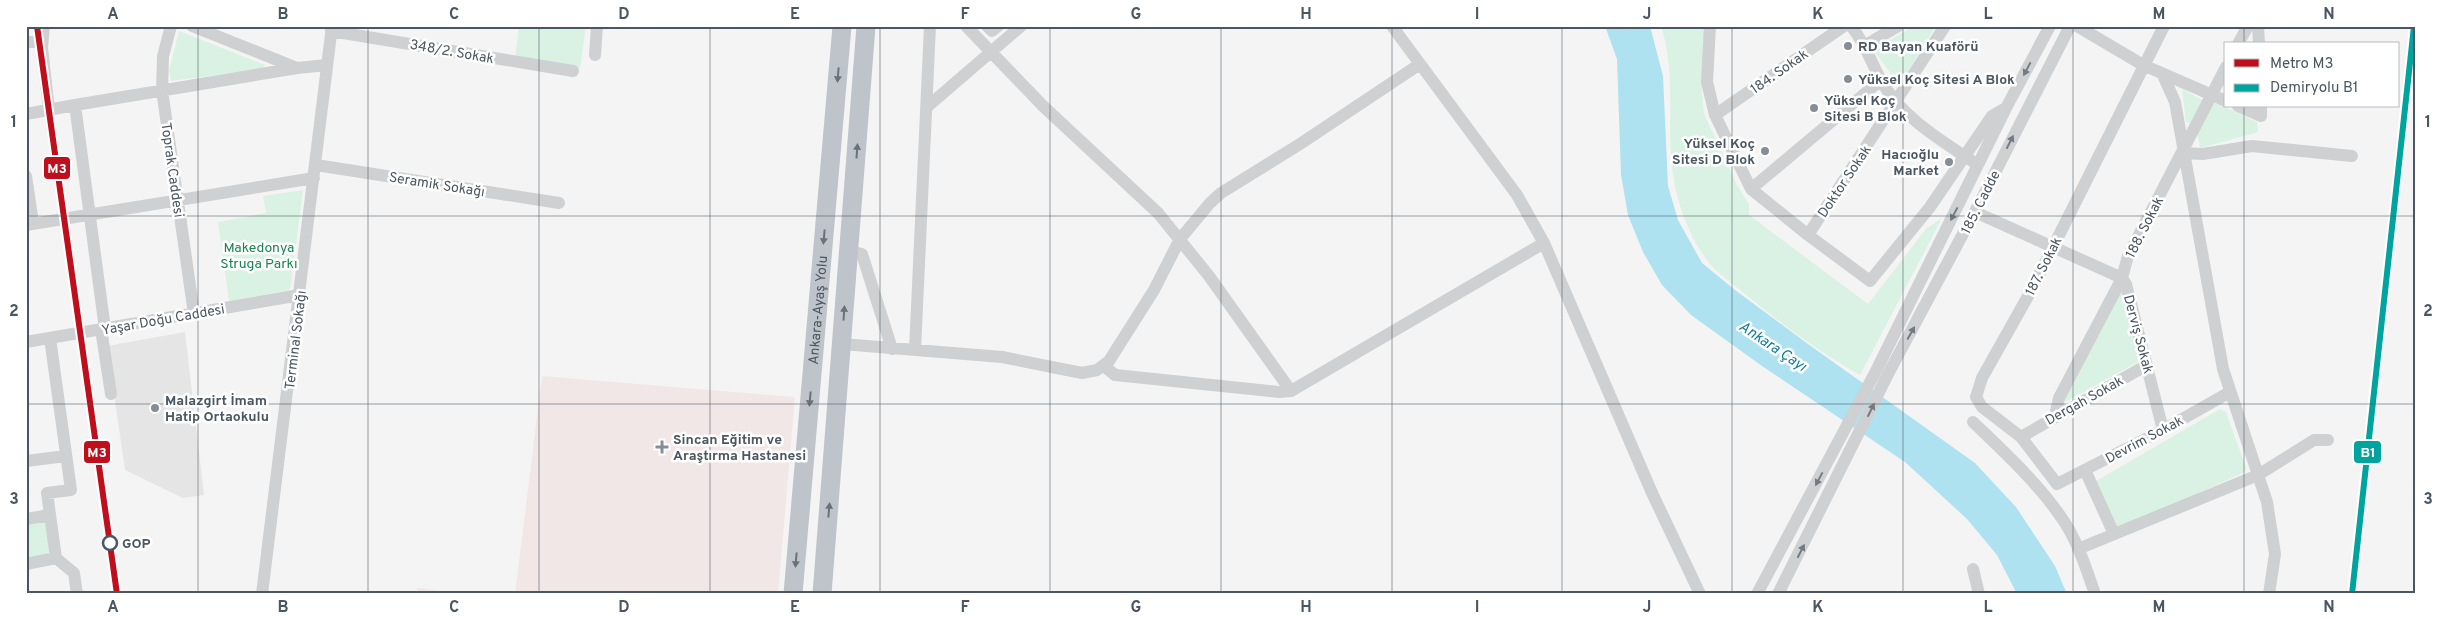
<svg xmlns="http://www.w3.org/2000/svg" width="2442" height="620" font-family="Overpass,sans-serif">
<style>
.education{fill:#e6e5e6}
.medical{fill:#f1e7e6}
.green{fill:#d9f2e3}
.water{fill:#aee2f0}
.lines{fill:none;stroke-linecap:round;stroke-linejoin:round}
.minor{stroke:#ced0d2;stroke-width:12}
.highway{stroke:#bec4c9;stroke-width:19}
.rail-1-casing{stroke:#fff;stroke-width:10}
.rail-1{stroke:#00a49f;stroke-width:6}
.metro-1-casing{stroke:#fff;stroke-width:10}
.metro-1{stroke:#bf0e1c;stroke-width:6}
.oneway{fill:#727b83}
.oneway2{fill:#67727b}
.grid{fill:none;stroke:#4a5661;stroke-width:1;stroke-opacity:0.55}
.poi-dot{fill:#868d94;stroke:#fff;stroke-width:2}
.stop-dot{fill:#fff;stroke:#4a5661;stroke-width:2.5}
.labels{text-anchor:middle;stroke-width:5;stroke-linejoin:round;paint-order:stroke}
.poi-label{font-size:14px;font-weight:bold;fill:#4a5661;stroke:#fff;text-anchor:start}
.street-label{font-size:14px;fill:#4a5661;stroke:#fff}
.park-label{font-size:14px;fill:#17864f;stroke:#fff}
.stop-label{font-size:14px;font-weight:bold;fill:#4a5661;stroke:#fff;text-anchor:start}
.water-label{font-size:15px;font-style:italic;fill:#0c7c9b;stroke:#fff}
.line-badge{stroke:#fff;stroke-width:2}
.badge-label{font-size:14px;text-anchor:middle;font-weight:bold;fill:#fff}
.neatline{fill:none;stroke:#4a5661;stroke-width:2}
.grid-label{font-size:16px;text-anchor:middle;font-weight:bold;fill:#4a5661}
</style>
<rect width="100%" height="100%" fill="#f4f4f4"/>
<path class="education" d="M185,332L204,495L183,498L125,470L107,346Z"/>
<path class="medical" d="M542,376L795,397L778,594H515Z
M417,588L465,594H417Z"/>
<path class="green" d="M519,26H586L580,68L515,58Z
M1661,26H1705L1702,90L1704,114L1737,185L1749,204V215L1868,304L1926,229L1942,218L1860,375C1818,351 1777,321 1739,289C1730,281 1718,274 1710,264C1686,234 1673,192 1671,155C1668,111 1675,69 1661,26Z
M1914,26H1936L1899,85L1875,52L1877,48Z
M179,31L265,65L261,69L171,81L169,71Z
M2182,89L2202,100L2190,123L2186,122Z
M2214,102L2257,122L2258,132L2200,148L2197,132Z
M303,190L290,290L229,301L218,222L266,213L263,196Z
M2118,288H2124L2138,362L2067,401H2062Z
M2220,409L2226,412L2246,468L2245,472L2118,529L2096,481Z
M41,522L48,526L52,555L26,560V524Z"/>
<path class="water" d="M1605,26H1650L1663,76L1668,186L1678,220L1702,263L1735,290L1808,344L1975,463L2016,507L2055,566L2067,594H2017L1997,555L1967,519L1905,462L1762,366L1691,315L1662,285L1643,252L1628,215L1621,175L1617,59Z"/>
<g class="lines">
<path class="minor" d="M44,26L42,48L49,110
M171,26L163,56L162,90L194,314
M192,26L297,68L327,65
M966,26L1043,106L1158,213L1209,276L1291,391L1544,243
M987,26L992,31L998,26
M1392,26L1517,195L1544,243L1653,495L1700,594
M1710,26L1707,82L1715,115L1751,189L1808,235L1870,281L1930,207L1992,116L2006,108
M1851,26C1866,44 1870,61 1881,80C1900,116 1939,139 1972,161
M2077,26L2143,65L2226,101
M2164,26L2032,289L1982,378L1976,397L1982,407L2021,437L2057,484L2163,430L2230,392
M2258,26L2259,44
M331,31L573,71
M26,42H42
M2238,44L2248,26
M1866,45L1898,26
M595,55L597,26
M2162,73L2175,102L2223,369L2267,502L2275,554L2269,594
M75,105L297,68
M2238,106L2261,116V106
M927,107L1021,26
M26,114L75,105L105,329
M1715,115L1844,26
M2183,153L2203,154L2252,146L2352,156
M316,165L559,203
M26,176L33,223
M1751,189L1881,80
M1975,212L2122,278L2126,284L2163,430
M26,225L314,178
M1808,235L1945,26
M849,251L862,254L892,349
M101,329L111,394
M50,338L71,490L47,493L56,558L74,573L77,594
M26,342L300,295
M842,344L1002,357L1082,373L1097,370L1109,361L1154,290L1180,239L1210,203L1221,193L1300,144L1420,64
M915,350L930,26
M1104,366L1115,375L1279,392L1291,391
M2055,416L2059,398L2122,278L2128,256L2226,67
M1973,422C2003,451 2037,482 2061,517C2077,539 2086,568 2095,594
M2021,437L2147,365
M26,461L66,456
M2085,470L2114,534
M26,519L50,515
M2078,549L2258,475L2314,440H2328
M26,564L56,558
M1973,569L1979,594
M262,594L332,26
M1757,594L1877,369L2006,108L2050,26
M1778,594L1887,376L1980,202L2070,26"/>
<g class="highway">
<path id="s1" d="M793,594L842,26"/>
<path d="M822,594L866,26"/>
</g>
<g class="rail-1-casing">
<path id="rail-1" d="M2352,594L2414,26"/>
</g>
<use href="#rail-1" class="rail-1"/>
<g class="metro-1-casing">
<path id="metro-1" d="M37,26L117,594"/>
</g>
<use href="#metro-1" class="metro-1"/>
</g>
<defs><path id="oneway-solid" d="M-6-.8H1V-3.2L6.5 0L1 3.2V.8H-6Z" transform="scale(1.25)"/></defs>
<g class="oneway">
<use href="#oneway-solid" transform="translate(2027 69) rotate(118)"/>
<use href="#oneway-solid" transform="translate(2010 142) rotate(-63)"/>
<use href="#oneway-solid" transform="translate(1954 214) rotate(118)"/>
<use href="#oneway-solid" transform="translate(1911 333) rotate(-61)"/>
<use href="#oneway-solid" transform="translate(1871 410) rotate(-64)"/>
<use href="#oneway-solid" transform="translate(1819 479) rotate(118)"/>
<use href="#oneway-solid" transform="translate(1801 551) rotate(-63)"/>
</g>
<g class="oneway2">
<use href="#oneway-solid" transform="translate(838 75) rotate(95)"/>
<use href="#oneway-solid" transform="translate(857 151) rotate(-86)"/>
<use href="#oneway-solid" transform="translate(824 237) rotate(95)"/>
<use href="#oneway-solid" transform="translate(844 313) rotate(-86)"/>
<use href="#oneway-solid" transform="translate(810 399) rotate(95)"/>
<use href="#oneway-solid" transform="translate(829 510) rotate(-85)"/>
<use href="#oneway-solid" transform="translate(796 560) rotate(95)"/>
</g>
<path class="grid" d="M198,26V594M368,26V594M539,26V594M710,26V594M880,26V594M1050,26V594M1221,26V594M1392,26V594M1562,26V594M1732,26V594M1903,26V594M2073,26V594M2244,26V44M2244,106V594M26,216H2416M26,404H2416"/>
<g class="poi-dot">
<circle cx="1848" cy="46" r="5"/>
<circle cx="1848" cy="79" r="5"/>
<circle cx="1814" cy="108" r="5"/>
<circle cx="1765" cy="151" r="5"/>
<circle cx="1949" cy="162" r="5"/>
<circle cx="155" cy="408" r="5"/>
<path d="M659.5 439.5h5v5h5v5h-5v5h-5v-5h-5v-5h5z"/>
</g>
<circle class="stop-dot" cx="110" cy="543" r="7"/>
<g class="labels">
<g class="poi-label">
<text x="1858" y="51">RD Bayan Kuaförü</text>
<text x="1858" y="84">Yüksel Koç Sitesi A Blok</text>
<text x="1824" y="105">Yüksel Koç<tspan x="1824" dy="16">Sitesi B Blok</tspan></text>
<text x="1755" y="148" text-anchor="end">Yüksel Koç<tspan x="1755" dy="16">Sitesi D Blok</tspan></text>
<text x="1939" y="159" text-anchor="end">Hacıoğlu<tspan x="1939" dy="16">Market</tspan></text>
<text x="165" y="405">Malazgirt İmam<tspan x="165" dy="16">Hatip Ortaokulu</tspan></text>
<text x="673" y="444">Sincan Eğitim ve<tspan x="673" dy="16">Araştırma Hastanesi</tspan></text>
</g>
<g class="street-label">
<text transform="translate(452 51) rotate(10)" y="5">348/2. Sokak</text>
<text transform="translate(1779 71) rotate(-35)" y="5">184. Sokak</text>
<text transform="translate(173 170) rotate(82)" y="5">Toprak Caddesi</text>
<text transform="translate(1844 181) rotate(-56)" y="5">Doktor Sokak</text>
<text transform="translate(437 184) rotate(9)" y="5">Seramik Sokağı</text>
<text transform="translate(1980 202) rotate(-63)" y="5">185. Cadde</text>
<text transform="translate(2144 227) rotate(-63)" y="5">188. Sokak</text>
<text transform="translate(2043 266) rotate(-63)" y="5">187. Sokak</text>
<text dy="5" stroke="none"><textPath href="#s1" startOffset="285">Ankara-Ayaş Yolu</textPath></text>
<text transform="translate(163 319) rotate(-10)" y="5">Yaşar Doğu Caddesi</text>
<text transform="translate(2139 334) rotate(75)" y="5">Derviş Sokak</text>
<text transform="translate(295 340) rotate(-83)" y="5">Terminal Sokağı</text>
<text transform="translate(2084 400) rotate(-29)" y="5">Dergah Sokak</text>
<text transform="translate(2144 439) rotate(-28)" y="5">Devrim Sokak</text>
</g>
<g class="park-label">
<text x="259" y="252">Makedonya<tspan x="259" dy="16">Struga Parkı</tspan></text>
</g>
<g class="stop-label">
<text x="122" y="548">GOP</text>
</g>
<g class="water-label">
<text transform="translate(1773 346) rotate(34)" y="5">Ankara Çayı</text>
</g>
</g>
<g class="line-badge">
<rect x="43" y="156" width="28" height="24" rx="5" fill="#bf0e1c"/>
<rect x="83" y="440" width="28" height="24" rx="5" fill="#bf0e1c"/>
<rect x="2353" y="440" width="29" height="24" rx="5" fill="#00a49f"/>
</g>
<g class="badge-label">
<text x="57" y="173">M3</text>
<text x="97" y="457">M3</text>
<text x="2368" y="457">B1</text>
</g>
<rect width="2442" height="620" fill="none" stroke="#ffffff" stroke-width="55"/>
<rect x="2224" y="42" width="175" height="65" fill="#ffffff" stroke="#b7bbc0"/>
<rect x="2234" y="59" width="25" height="8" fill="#bf0e1c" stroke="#b7bbc0"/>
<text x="2270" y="68" font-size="15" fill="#4a5661">Metro M3</text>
<rect x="2234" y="84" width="25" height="8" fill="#00a49f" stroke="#b7bbc0"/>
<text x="2270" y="92" font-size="15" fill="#4a5661">Demiryolu B1</text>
<rect x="28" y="28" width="2386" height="564" class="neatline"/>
<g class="grid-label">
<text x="113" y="19">A</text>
<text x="283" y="19">B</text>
<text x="454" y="19">C</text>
<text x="624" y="19">D</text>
<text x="795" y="19">E</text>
<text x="965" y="19">F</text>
<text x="1136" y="19">G</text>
<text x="1306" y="19">H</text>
<text x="1477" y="19">I</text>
<text x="1647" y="19">J</text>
<text x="1818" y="19">K</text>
<text x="1988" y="19">L</text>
<text x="2159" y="19">M</text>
<text x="2329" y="19">N</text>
<text x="14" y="127">1</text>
<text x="2428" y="127">1</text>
<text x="14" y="316">2</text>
<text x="2428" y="316">2</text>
<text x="14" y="504">3</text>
<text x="2428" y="504">3</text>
<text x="113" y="612">A</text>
<text x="283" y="612">B</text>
<text x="454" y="612">C</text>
<text x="624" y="612">D</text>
<text x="795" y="612">E</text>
<text x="965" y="612">F</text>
<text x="1136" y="612">G</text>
<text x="1306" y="612">H</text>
<text x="1477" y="612">I</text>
<text x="1647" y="612">J</text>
<text x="1818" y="612">K</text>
<text x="1988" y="612">L</text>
<text x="2159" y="612">M</text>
<text x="2329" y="612">N</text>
</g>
</svg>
